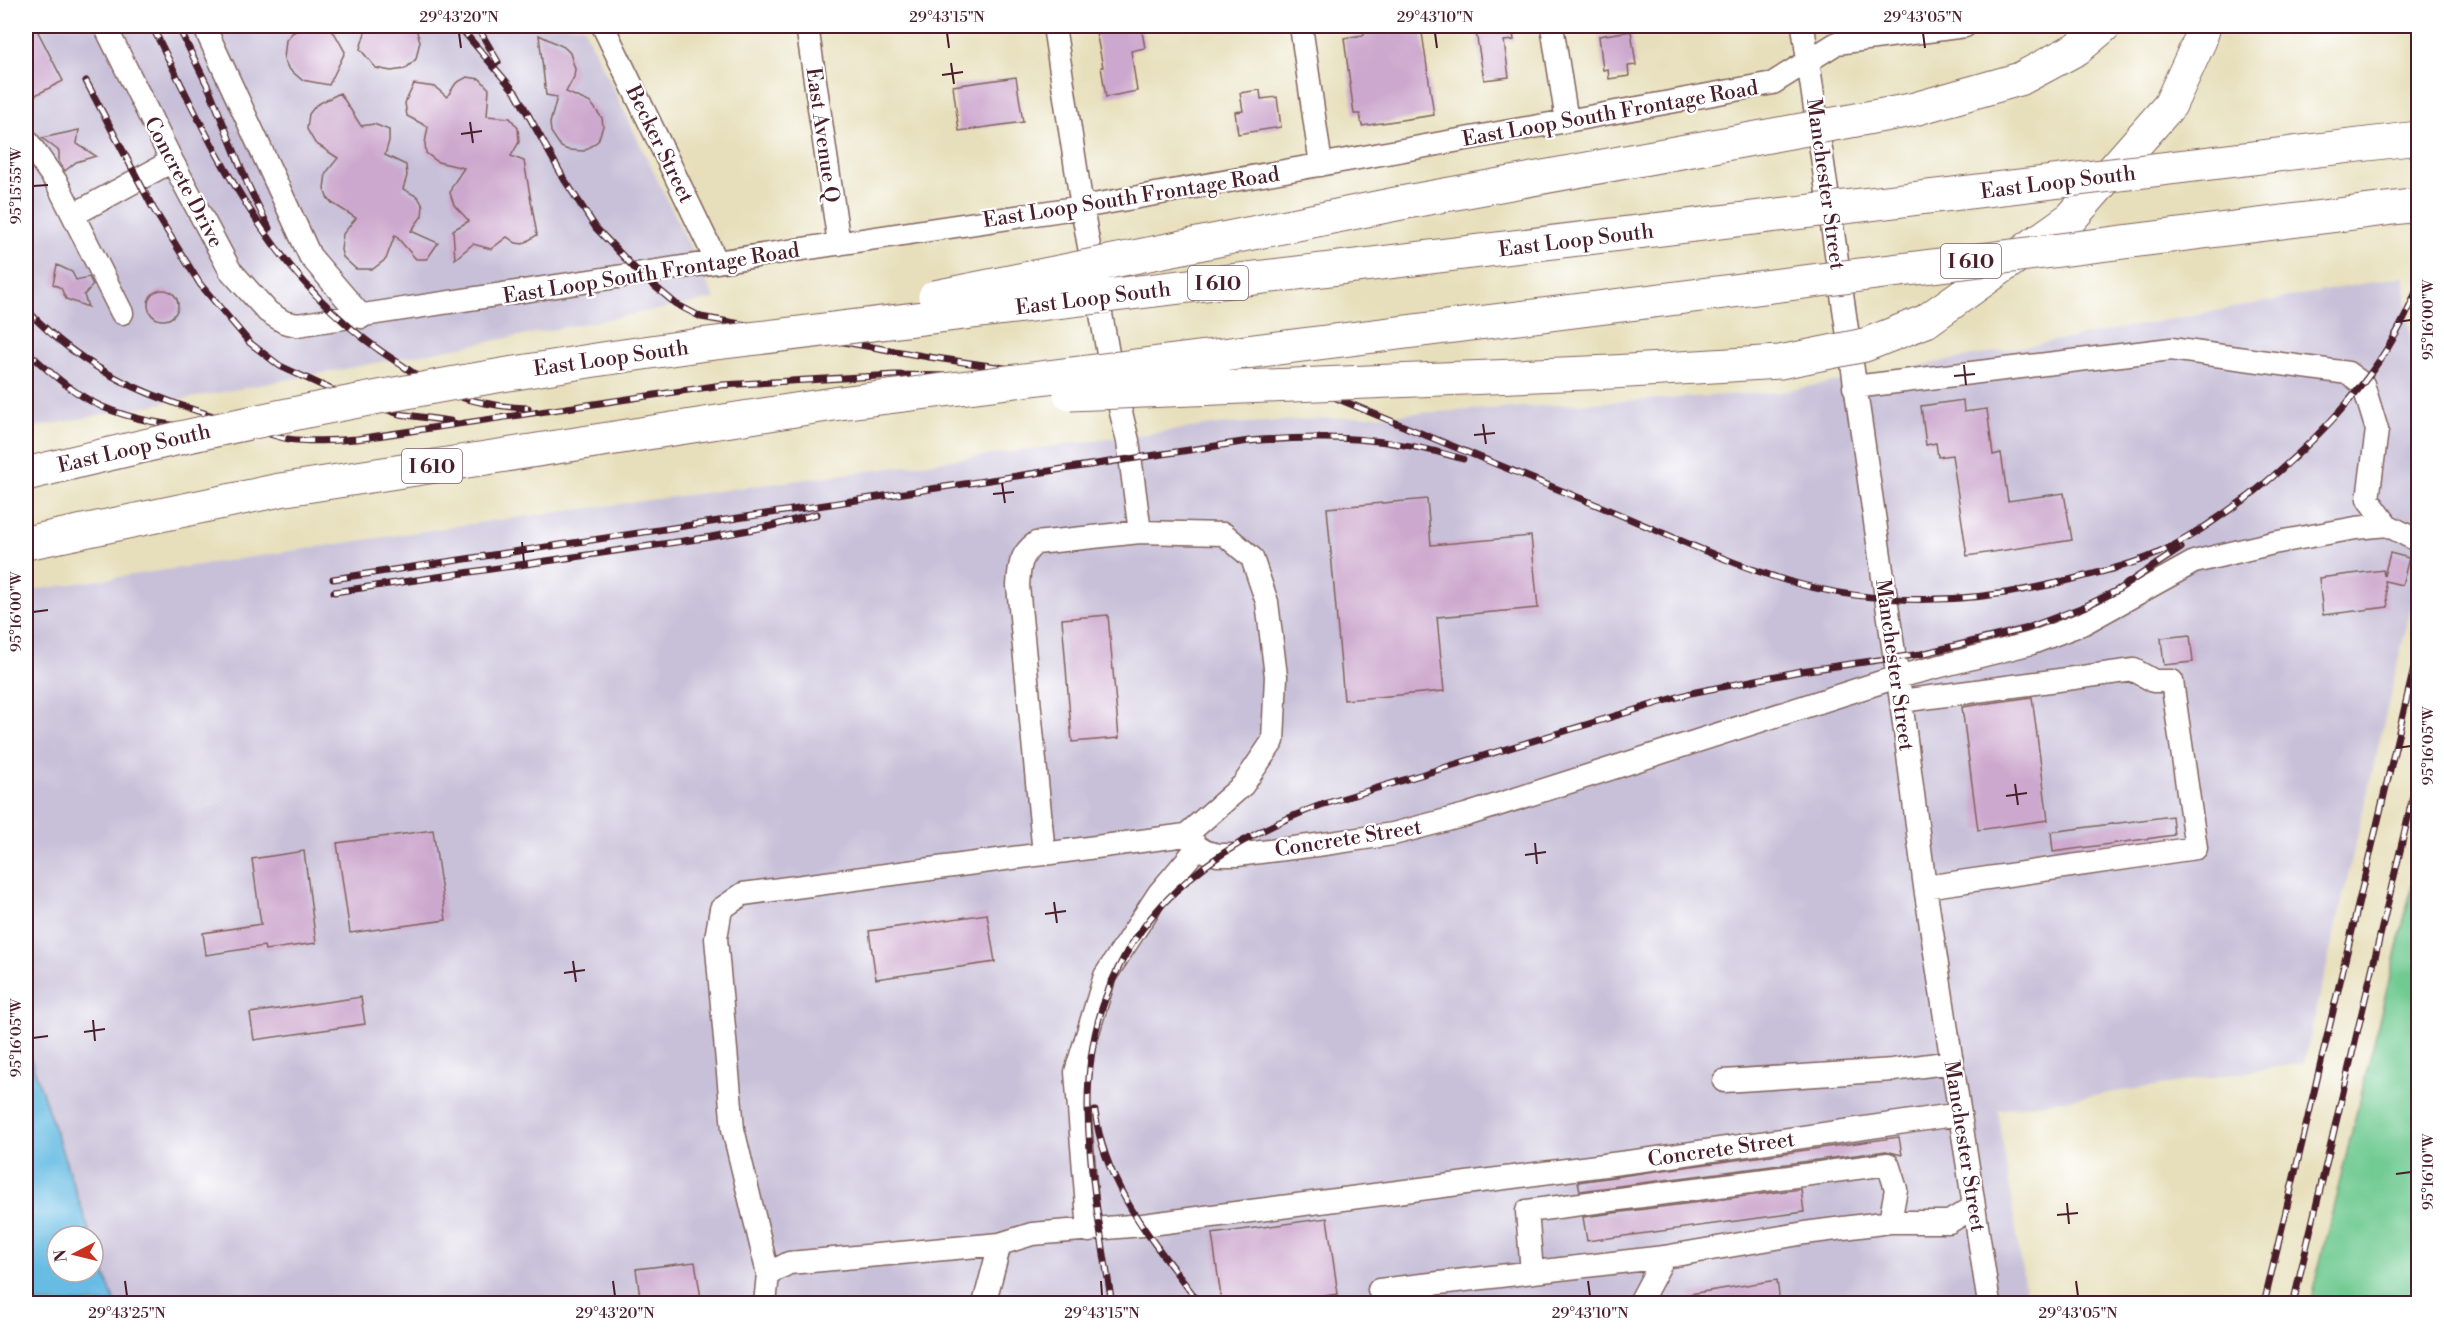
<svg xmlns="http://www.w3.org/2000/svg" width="2444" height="1329" font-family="'Libre Bodoni',serif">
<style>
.industrial{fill:#c8c0d8}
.green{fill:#6fca91;stroke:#5c745e;stroke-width:1.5}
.water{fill:#66bce3;stroke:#586e87;stroke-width:1.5}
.building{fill:#cda8ce}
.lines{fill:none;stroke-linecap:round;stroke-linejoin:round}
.minor-casing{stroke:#81625d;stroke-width:25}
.highway-casing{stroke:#81625d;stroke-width:35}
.minor{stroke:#fff;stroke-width:22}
.highway{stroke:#fff;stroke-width:33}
.rail-casing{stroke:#4a1f2b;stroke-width:7}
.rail{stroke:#fff;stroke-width:4.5;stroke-dasharray:14;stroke-linecap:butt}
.highway-bridge-casing{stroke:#81625d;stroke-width:35;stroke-linecap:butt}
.highway-bridge{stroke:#fff;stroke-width:33}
.ticks{fill:none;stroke:#4a1f2b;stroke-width:2}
.labels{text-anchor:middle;stroke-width:4.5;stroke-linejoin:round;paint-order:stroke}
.shield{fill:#fff;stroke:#80626b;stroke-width:1.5}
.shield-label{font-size:20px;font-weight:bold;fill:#4a1f2b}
.street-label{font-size:21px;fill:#4a1f2b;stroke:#fff}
.neatline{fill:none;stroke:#4a1f2b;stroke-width:2}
.ticks-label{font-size:15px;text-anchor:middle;fill:#4a1f2b}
</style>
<rect width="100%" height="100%" fill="#fff"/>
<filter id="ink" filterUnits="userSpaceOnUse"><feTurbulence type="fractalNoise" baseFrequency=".0167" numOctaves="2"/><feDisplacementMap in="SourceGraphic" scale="12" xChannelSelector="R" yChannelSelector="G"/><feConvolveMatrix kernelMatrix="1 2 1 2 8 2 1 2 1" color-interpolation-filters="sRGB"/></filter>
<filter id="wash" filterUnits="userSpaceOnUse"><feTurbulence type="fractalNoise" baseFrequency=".008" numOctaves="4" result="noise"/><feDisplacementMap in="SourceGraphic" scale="24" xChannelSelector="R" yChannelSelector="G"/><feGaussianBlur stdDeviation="1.35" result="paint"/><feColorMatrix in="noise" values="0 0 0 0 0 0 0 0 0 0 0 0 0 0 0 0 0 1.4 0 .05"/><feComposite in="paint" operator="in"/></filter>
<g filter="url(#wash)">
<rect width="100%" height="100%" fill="#e7dfbb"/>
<path class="industrial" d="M26,26H583L715,299L26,429Z
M2404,276L2418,419V577L2304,1063L1998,1110L2027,1303H96L93,1236H70L26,1118V591L484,522L1213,425L1780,392Z"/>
<path class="green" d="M2418,862V1303H2310Z"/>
<path class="water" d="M26,1045L91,1236H57V1272H93V1241L115,1303H26Z"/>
<g id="blocks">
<path class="building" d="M26,26H35L63,81L26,100Z
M304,26L327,28L335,34L345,52L329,85L302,80L288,68L284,59L286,40L292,33Z
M367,26H415L420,41L416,59L405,69L391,71L376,68L360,49Z
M1128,26H1141L1145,48L1131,51L1137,91L1106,97L1101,67H1103L1096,32Z
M1363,26H1421L1434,115L1362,126L1360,114H1354L1344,38L1364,35Z
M1475,26H1512L1514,40L1504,41L1509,77L1484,80Z
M1631,31L1636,65L1628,66L1629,76L1609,79L1608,69L1603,70L1599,36Z
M539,35L564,47L570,53L575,69L574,77L566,92L591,103L602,118L603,126L598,141L584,151L568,150L561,147L551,132L550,123L557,97L546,95Z
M467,77L480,79L489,89L487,116L510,118L518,128L519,142L511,156L524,161L537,235L523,244L516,243L507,237L491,249L473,244L455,259L453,230L469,221L454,205L450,193L452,186L464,168L438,162L426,153L425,143L428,127L407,116L405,103L414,84L435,87L447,97L456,83Z
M1016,77L1023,122L959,131L953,86Z
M1260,90L1261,99L1277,97L1281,127L1238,134L1235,112L1243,111L1240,93Z
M340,93L361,126L374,124L389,130V141L385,155L406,165L407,176L403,189L418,197L423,206L422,216L411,231L438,243L427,259H416L395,235L386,259L373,269H356L343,257L341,250L343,234L356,218L332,203L327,197L324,189L326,173L338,158L315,143L307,129L309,114L316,105Z
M79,130L77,144L96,156L76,162L65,171L59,162V151L42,138Z
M57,265L72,272L76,280L89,277L93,285L84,295L88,307L66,299L61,288L53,284Z
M148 305a15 15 0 1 1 30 0a15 15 0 1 1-30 0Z
M1963,400L1964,412L1987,409L1993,455L2001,453L2008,501L2064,493L2072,540L1967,556L1952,455L1938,457L1936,443L1926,445L1921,406Z
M1427,499L1431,545L1531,536L1538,608L1437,617L1444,691L1344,700L1327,508Z
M2390,553L2409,558L2402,585L2385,581L2388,607L2323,615L2319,578L2383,570L2384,576Z
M1108,615L1119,738L1072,742L1062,619Z
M2190,635L2193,662L2164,665L2161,638Z
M2032,697L2048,820L1978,830L1962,707Z
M2172,816L2174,835L2053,852L2051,832Z
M433,830L446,920L350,933L337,843Z
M304,851L316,943L265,950L264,946L206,955L203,933L261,924L252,859Z
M987,914L995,962L876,979L869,931Z
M361,997L365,1024L254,1040L250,1013Z
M1899,1137L1902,1155L1886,1151L1580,1191L1578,1182Z
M1801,1189L1804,1212L1587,1241L1583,1217Z
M1327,1218L1338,1294L1273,1304H1222L1212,1234Z
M695,1262L702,1304H641L636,1269Z
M1777,1280L1780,1304H1691L1690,1294Z"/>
</g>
</g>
<g filter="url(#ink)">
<use href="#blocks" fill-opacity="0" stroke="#81625d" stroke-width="1.5"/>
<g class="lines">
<g class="minor-casing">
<path id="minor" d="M105,26L172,161L230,270L268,312L284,322L297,325L1082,207L1567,121L1773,83L1837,43L1965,26
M204,26L310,256L362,317
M603,26L717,262
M807,26L839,244
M1054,26L1082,207L1112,376L1128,441L1140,532
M1301,26L1321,165
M1552,26L1567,121
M1803,26L1901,701L1925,887L1989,1304
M26,139L57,183L122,313
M73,215L172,161
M1854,387L2171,349L2348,373L2363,384L2377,430L2368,499L2387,525L2418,541
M1901,701L2134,670L2154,681H2172L2196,848L1925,887
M1044,854L1018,586C1019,568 1020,554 1036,543L1140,532L1224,534L1252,558L1267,602L1276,676L1273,741L1243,785L1186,835L1198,847
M1724,1081L1893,1070L1952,1062
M1089,1231L1076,1072L1105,976L1159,893L1198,847L1206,852L1218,855H1237L1317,845L1393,834L1466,815L1897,677L2032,643L2084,623L2194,562L2273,543L2356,528L2387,525
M1532,1272L1527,1211L1888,1164L1896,1189L1890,1222
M768,1274L733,1129L716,938L721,909L743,894L1186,835
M1379,1290L1664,1257L1805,1233L1890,1222H1949L1974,1207
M765,1304L768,1274L789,1263L1000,1244
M984,1304L1000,1244L1032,1234L1143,1225L1651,1159L1960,1114
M1639,1304L1664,1257"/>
</g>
<g class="highway-casing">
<path id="highway" d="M1911,110L2020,79L2078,48L2104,26
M1926,321L2071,218L2170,105L2200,40L2204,26
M26,543L280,490L840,403"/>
</g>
<use href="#minor" class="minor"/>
<use href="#highway" class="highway"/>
<g class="rail-casing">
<path id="rail" d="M152,26C216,154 271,282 397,362C413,372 430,387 448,393C473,402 501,407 528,408
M178,26L210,91L248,185L269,228
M459,26L516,93L564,179L596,228L640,274L676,304L701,317L929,357L1018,370
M477,26L498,62
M86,81L153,208L200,284L250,343L280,366L330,389L399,414L450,421
M26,309C88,375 150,397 236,423C255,428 277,439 297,440C316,442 337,440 357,439L722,385L895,375L1076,378L1209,375L1262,379L1324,393C1417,432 1510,470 1604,508C1664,533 1725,562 1788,581C1884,609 1985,603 2081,577C2106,571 2133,564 2156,554C2190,539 2219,517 2249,496
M26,350C50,373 80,400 113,411C158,427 208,429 255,435
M2243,501C2315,444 2385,374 2418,287
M333,579L1249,441C1326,435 1388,436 1463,459
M334,592L711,537L771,526L817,514
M1095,1111C1105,1189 1155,1243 1200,1304
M1112,1304C1102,1240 1089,1175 1088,1110C1086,952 1180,857 1321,805L1691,693L1801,671L1921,654L2025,629L2086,606L2116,591L2181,548
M2264,1304L2418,651
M2293,1304L2418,775"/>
</g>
<use href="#rail" class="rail"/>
<g class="highway-bridge-casing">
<path id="highway-bridge" d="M935,297L1401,203L1911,110
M1070,394L1612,372L1780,362L1865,345L1926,321
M840,403L2418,205
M26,474C248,419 472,376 699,345L2418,138"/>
</g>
<use href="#highway-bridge" class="highway-bridge"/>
</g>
</g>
<path class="ticks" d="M459,33L461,48M947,33L949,48M1435,33L1437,48M1923,33L1925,48M951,63L954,84M942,75L963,72M470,122L473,143M461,134L482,131M33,186L48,185M2396,322L2411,320M1964,365L1966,385M1954,376L1975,374M1483,424L1486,444M1474,435L1495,433M1002,483L1005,503M993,494L1014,492M522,542L524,562M513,553L534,551M33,612L48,610M2396,748L2411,746M2015,784L2018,805M2006,796L2027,793M1535,843L1537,864M1525,855L1546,852M1054,902L1057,923M1045,914L1066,911M573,961L576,982M564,973L585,970M93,1020L95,1041M84,1032L105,1029M33,1038L48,1036M2396,1174L2411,1172M2067,1203L2069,1224M2057,1215L2078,1213M125,1281L127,1296M613,1281L615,1296M1101,1281L1102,1296M1588,1281L1590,1296M2076,1281L2078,1296"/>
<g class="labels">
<g class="shield">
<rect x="1941" y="244" width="60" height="34" rx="4.5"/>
<rect x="1188" y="266" width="60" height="34" rx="4.5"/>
<rect x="402" y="449" width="60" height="34" rx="4.5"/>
</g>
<g class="shield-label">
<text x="1971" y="268">I 610</text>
<text x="1218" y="290">I 610</text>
<text x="432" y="473">I 610</text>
</g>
<g class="street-label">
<text transform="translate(1610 113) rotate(-10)" y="7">East Loop South Frontage Road</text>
<text transform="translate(823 135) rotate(82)" y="7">East Avenue Q</text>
<text transform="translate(660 144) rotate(64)" y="7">Becker Street</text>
<text transform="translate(184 182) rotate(62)" y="7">Concrete Drive</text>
<text transform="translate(2058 182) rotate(-7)" y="7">East Loop South</text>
<text transform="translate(1826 184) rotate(82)" y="7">Manchester Street</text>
<text transform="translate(1131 197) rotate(-9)" y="7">East Loop South Frontage Road</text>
<text transform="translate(1576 240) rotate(-7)" y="7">East Loop South</text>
<text transform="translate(651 273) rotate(-9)" y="7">East Loop South Frontage Road</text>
<text transform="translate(1093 298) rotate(-7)" y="7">East Loop South</text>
<text transform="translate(611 358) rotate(-8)" y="7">East Loop South</text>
<text transform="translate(134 448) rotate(-13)" y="7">East Loop South</text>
<text transform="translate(1895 665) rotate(82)" y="7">Manchester Street</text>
<text transform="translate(1348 838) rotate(-9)" y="7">Concrete Street</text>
<text transform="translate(1965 1146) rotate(81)" y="7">Manchester Street</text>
<text transform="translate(1721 1149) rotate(-8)" y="7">Concrete Street</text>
</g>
</g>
<rect width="2444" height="1329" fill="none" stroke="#fff" stroke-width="66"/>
<g transform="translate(75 1254) rotate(263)"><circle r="28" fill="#ffffff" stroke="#b7a5aa" stroke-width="1.5"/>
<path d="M0-4.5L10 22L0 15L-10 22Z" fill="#c8321e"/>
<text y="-9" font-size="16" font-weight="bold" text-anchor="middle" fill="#4a1f2b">N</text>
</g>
<rect x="33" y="33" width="2378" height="1263" class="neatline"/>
<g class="ticks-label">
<text x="459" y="22">29°43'20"N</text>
<text x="947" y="22">29°43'15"N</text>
<text x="1435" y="22">29°43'10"N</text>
<text x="1923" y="22">29°43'05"N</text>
<text transform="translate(16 186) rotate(-90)" y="5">95°15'55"W</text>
<text transform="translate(2428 320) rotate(-90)" y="5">95°16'00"W</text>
<text transform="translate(16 612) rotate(-90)" y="5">95°16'00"W</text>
<text transform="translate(2428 746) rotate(-90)" y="5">95°16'05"W</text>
<text transform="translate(16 1038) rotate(-90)" y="5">95°16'05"W</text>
<text transform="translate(2428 1172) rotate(-90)" y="5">95°16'10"W</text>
<text x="127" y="1318">29°43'25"N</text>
<text x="615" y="1318">29°43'20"N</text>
<text x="1102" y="1318">29°43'15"N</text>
<text x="1590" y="1318">29°43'10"N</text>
<text x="2078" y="1318">29°43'05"N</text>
</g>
</svg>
